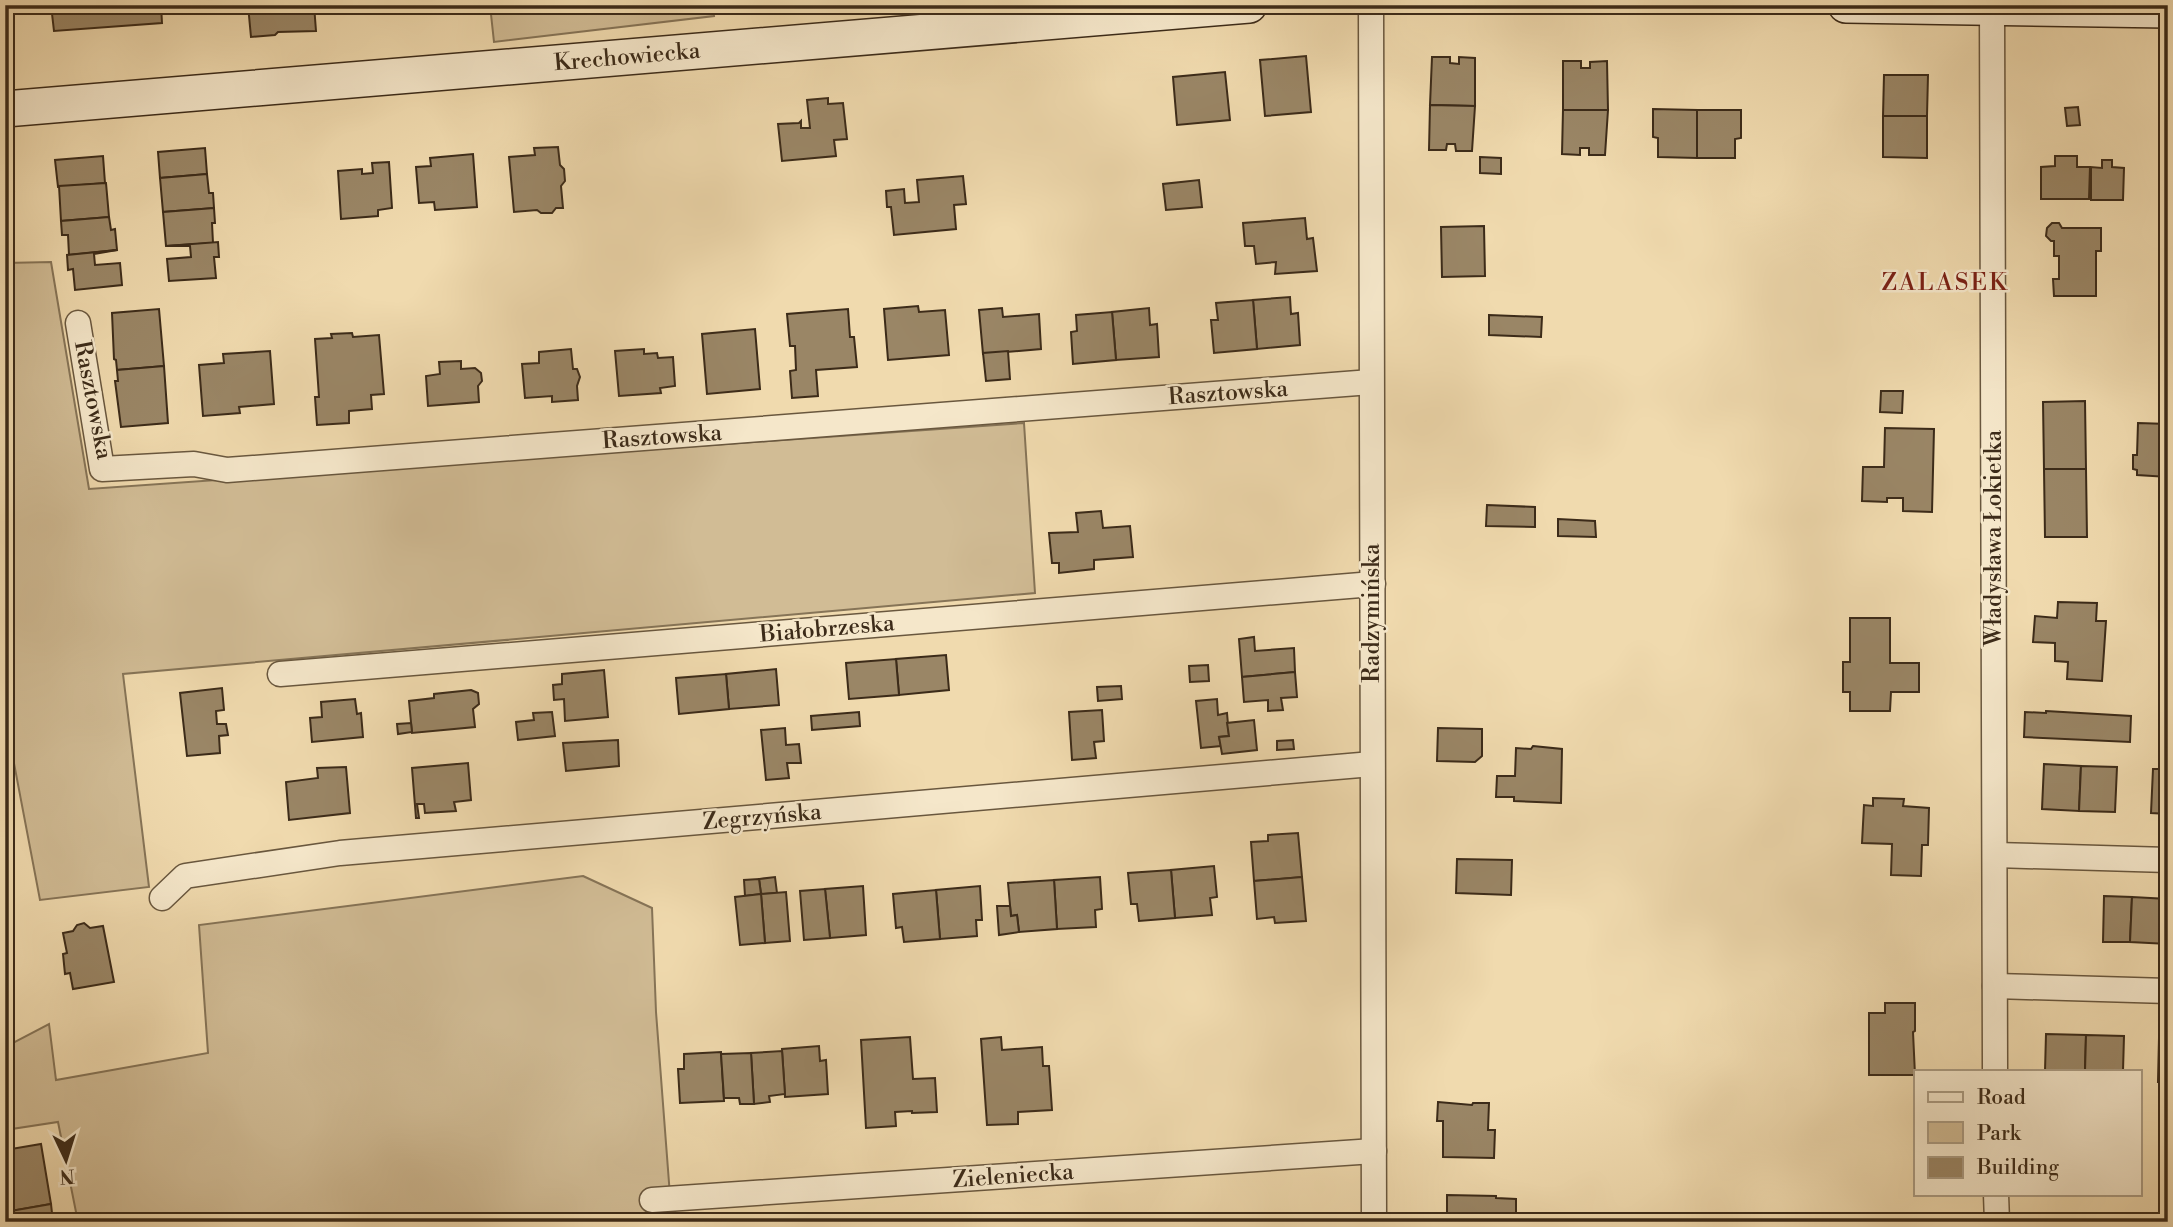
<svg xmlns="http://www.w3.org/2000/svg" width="2173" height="1227" font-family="'Libre Bodoni',serif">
	<rect width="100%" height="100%" fill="#f0daae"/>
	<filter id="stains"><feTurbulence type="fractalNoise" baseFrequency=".00286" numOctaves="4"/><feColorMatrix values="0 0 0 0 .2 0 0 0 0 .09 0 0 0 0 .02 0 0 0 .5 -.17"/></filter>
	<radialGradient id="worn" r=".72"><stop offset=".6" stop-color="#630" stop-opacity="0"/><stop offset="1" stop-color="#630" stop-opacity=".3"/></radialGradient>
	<g fill="#d1bc95" stroke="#867457" stroke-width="2">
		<polygon points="490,5 713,5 714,16 494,42"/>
		<polygon points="51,262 89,489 1024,423 1035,593 123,674 149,887 40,900 5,716 5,263"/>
		<polygon points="583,876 652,908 656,1012 672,1222 446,1222 445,1214 374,1222 78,1222 58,1122 5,1130 5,1047 49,1024 56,1080 208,1053 199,925"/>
	</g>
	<g fill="#9a8666" stroke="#3c2b19" stroke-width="2">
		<polygon points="51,5 161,5 162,23 54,31"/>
		<polygon points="248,5 314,5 316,31 278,32 275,35 251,37"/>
		<polygon points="1306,56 1311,112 1265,116 1260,60"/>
		<polygon points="1432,57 1450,57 1450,63 1459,64 1459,57 1475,58 1475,106 1430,105"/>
		<polygon points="1563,61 1581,61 1581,68 1590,68 1590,62 1607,61 1608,110 1563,110"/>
		<polygon points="1225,72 1230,120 1177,125 1173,77"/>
		<polygon points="1884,75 1928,75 1927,116 1883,116"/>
		<polygon points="828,98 828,104 843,103 847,139 834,140 836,156 782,161 778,124 799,123 801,121 801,128 810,128 807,100"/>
		<polygon points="1430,105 1475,106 1472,151 1456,151 1455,144 1447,144 1446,150 1429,150"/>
		<polygon points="2078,107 2080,125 2067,126 2065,108"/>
		<polygon points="1653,109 1697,110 1697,158 1658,157 1658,138 1653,137"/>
		<polygon points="1563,110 1608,110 1605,155 1589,155 1589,148 1580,148 1580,155 1562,154"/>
		<polygon points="1697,110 1741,110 1741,138 1735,139 1735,158 1697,158"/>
		<polygon points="1883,116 1927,116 1927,158 1883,157"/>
		<polygon points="558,147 560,165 564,169 565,181 561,186 563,208 556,208 552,213 541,213 537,210 514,212 509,157 535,155 534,148"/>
		<polygon points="205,148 207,174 160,178 158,152"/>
		<polygon points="10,151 14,191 5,192 5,152"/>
		<polygon points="473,154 477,207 435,210 434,202 419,203 416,167 431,166 430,158"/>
		<polygon points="103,156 105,183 58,187 55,160"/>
		<polygon points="2055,156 2077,156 2077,167 2090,167 2089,199 2041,199 2041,167 2055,166"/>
		<polygon points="1480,157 1501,158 1501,174 1480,173"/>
		<polygon points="2102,160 2112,160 2112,167 2124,168 2123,200 2091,200 2091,167 2102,168"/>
		<polygon points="389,162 392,208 378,210 378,216 341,219 338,171 362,169 362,174 373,173 372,163"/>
		<polygon points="207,174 209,193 213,193 214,208 163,212 160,178"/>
		<polygon points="963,176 966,204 954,205 956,229 894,235 891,207 887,207 886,191 904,189 905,203 919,202 917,180"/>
		<polygon points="1199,180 1202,207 1166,210 1163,184"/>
		<polygon points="106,183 109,217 61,221 59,186"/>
		<polygon points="214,208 215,223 212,223 213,243 166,246 163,212"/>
		<polygon points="109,217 111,230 115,229 117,250 69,255 68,235 62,235 61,221"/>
		<polygon points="1305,218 1307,239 1313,238 1317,271 1275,274 1276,262 1256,264 1254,246 1245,246 1243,223"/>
		<polygon points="2052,223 2059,223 2062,228 2101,228 2101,251 2096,251 2096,296 2054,296 2053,279 2059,279 2059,256 2054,256 2054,241 2051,241 2046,236 2047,228"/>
		<polygon points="1484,226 1485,276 1442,277 1441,227"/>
		<polygon points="218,242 219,257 214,257 216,278 169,281 167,259 191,257 190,246 166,246"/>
		<polygon points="117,250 94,254 95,265 120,263 122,285 75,290 73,269 68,270 67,255"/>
		<polygon points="1290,297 1291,314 1298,313 1300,345 1257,349 1253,300"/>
		<polygon points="1253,300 1257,349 1214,353 1211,320 1218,320 1216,303"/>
		<polygon points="918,306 919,312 945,310 949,355 888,360 884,309"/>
		<polygon points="1002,308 1003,317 1039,314 1041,349 983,354 979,310"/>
		<polygon points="1149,308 1150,325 1157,324 1159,357 1116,360 1112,312"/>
		<polygon points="159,309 164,366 117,370 116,360 114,359 112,313"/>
		<polygon points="848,309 850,337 854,337 857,367 816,370 818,396 792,398 790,371 796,370 795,346 790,346 787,314"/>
		<polygon points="1112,312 1116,360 1073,364 1071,332 1077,331 1076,315"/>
		<polygon points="1489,315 1542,317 1541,337 1489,335"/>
		<polygon points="755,329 760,389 707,394 702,334"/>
		<polygon points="352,333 353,337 379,335 384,394 371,395 372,409 349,411 349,423 317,425 315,397 319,397 315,339 332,338 331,334"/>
		<polygon points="571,349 573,369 577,369 580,377 577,386 578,400 552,402 552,396 525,398 522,364 539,363 539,352"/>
		<polygon points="644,349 644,354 657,353 658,358 673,357 675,386 660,388 661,393 619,396 615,351"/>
		<polygon points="270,351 274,404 239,407 240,413 203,416 199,365 224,363 223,354"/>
		<polygon points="1008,351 1010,379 986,381 983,353"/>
		<polygon points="461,361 461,369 475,368 481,373 482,381 478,386 479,402 428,406 426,376 440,374 439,362"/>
		<polygon points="164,366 168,423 121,427 115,381 118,381 117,370"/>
		<polygon points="1881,391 1903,391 1902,413 1880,412"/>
		<polygon points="2085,401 2086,469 2044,469 2043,402"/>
		<polygon points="2138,423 2168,424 2168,477 2137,475 2137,470 2133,469 2133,455 2137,455"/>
		<polygon points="1885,428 1934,429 1932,512 1903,511 1903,498 1887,498 1887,502 1862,501 1863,467 1884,467"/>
		<polygon points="2044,469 2086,469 2087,537 2045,537"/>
		<polygon points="1487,505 1535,507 1535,527 1486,526"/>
		<polygon points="1101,511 1103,528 1130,526 1133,557 1094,560 1094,569 1059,573 1059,563 1052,563 1049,533 1078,532 1076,513"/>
		<polygon points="1558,519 1595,521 1596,537 1558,536"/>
		<polygon points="2058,602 2097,603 2096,621 2106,621 2102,681 2067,679 2068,662 2055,661 2055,643 2033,642 2035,616 2057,618"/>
		<polygon points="1850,618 1890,618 1890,663 1919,663 1919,692 1891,692 1890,711 1850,711 1850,692 1843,692 1843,662 1850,662"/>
		<polygon points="1254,637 1255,651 1294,648 1295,672 1242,677 1239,639"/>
		<polygon points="946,655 949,690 899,695 896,659"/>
		<polygon points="896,659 899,695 849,699 846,663"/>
		<polygon points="1208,665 1209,681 1190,682 1189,666"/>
		<polygon points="776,669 779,705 729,709 726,674"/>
		<polygon points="604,670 608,717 565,721 564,699 554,700 553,685 562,684 562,674"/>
		<polygon points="1295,672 1297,697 1281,698 1283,710 1268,711 1268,700 1244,702 1242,677"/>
		<polygon points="726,674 729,709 679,714 676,678"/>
		<polygon points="1121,686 1122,699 1098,701 1097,687"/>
		<polygon points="222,688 224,710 216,711 217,724 226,724 228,735 219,736 220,753 187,756 180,693"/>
		<polygon points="471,690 478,693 479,704 473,709 475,727 412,733 409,701 434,698 434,694"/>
		<polygon points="355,699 357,714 361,713 363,737 312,742 310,718 322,717 321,702"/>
		<polygon points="1217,699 1218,715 1227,713 1229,736 1219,737 1221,746 1201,748 1196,701"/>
		<polygon points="1102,710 1104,741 1094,742 1096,758 1072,760 1069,712"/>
		<polygon points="2046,711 2131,716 2130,742 2024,737 2025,712 2046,713"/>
		<polygon points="552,712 555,736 518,740 516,722 534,720 533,713"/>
		<polygon points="859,712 860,726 812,730 811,716"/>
		<polygon points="1254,720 1257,750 1222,754 1219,737 1229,736 1227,723"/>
		<polygon points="411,723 412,732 398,734 397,724"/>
		<polygon points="785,728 786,745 799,744 801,763 787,763 789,778 766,780 761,730"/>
		<polygon points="1438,728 1482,729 1482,756 1475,762 1437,761"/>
		<polygon points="618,740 619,766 566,771 563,743"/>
		<polygon points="1293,740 1294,749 1277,750 1277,741"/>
		<polygon points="1533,746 1562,749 1561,803 1514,801 1514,797 1496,797 1497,776 1515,776 1516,748 1531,749"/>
		<polygon points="468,763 471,800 454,802 456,811 425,813 424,804 417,804 419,818 416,818 412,768"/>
		<polygon points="2044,764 2081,766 2079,811 2042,809"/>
		<polygon points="2081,766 2117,767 2115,812 2079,811"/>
		<polygon points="346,767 350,813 289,820 286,782 318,778 317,768"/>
		<polygon points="2153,769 2168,769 2168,814 2151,813"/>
		<polygon points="1873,798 1904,799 1903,806 1929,808 1928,845 1922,845 1921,876 1891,875 1892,844 1862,843 1864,805 1873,806"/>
		<polygon points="1298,833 1302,877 1254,881 1251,842 1268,841 1268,835"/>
		<polygon points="1457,859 1512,860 1511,895 1456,893"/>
		<polygon points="1214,866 1217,897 1210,898 1212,915 1175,918 1171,870"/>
		<polygon points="1171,870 1175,918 1139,921 1137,904 1131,904 1128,873"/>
		<polygon points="775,877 777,893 761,894 759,879"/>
		<polygon points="1100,877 1102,909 1095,910 1096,927 1057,929 1054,880"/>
		<polygon points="1302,877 1306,921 1275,923 1274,917 1257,919 1254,881"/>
		<polygon points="759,879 761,894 745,896 744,880"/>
		<polygon points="1054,880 1057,929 1019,932 1017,915 1011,916 1008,883"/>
		<polygon points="863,886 866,935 830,938 825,889"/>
		<polygon points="980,886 982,920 976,920 977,936 940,939 936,890"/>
		<polygon points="825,889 830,938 804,940 800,891"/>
		<polygon points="936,890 940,939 904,942 902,927 896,928 893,894"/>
		<polygon points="786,892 790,941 765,943 761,894"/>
		<polygon points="761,894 765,943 740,945 735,897"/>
		<polygon points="2104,896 2132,897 2130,942 2103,942"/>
		<polygon points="2132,897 2168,899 2168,944 2130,942"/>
		<polygon points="997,906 1010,906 1011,916 1017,915 1019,932 999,935"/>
		<polygon points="84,923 90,928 103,926 114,982 73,989 70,973 65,974 63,954 67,953 63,933 73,931 77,925"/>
		<polygon points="1885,1003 1915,1003 1915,1031 1913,1032 1915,1075 1869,1075 1869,1013 1885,1013"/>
		<polygon points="2046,1034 2086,1035 2085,1071 2045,1071"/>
		<polygon points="2086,1035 2124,1036 2123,1071 2085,1071"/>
		<polygon points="910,1037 913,1079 935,1078 937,1112 912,1113 912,1111 895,1112 896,1126 866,1128 861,1040"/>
		<polygon points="1001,1037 1002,1050 1042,1047 1043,1066 1049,1066 1052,1110 1018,1112 1018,1124 987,1125 981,1039"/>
		<polygon points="2159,1038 2168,1038 2168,1082 2158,1082"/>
		<polygon points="819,1046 820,1061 826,1060 828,1094 785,1097 782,1049"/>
		<polygon points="782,1051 785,1094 769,1096 770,1102 754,1104 751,1053"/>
		<polygon points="721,1052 724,1101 680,1103 678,1069 684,1069 684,1054"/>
		<polygon points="751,1053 754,1104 740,1104 739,1098 724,1098 721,1054"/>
		<polygon points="1438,1102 1472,1105 1473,1103 1489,1103 1488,1130 1495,1130 1494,1158 1443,1157 1443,1121 1437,1121"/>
		<polygon points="41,1144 51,1204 5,1212 5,1150"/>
		<polygon points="1447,1195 1496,1196 1496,1198 1516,1199 1516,1222 1447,1222"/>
		<polygon points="51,1204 53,1222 5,1222 5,1212"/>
		<polygon points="1090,1214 1091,1222 1042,1222 1041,1217 1068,1218 1067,1215"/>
	</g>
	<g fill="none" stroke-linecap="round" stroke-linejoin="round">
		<defs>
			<g id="street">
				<polyline points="1371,5 1374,1222"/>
				<polyline points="1992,5 1995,1071"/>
				<polyline points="78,323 102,469 194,464 227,470 1371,382"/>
				<polyline points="280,674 1373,584"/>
				<polyline points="1995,855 2168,860"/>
				<polyline points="162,898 185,876 340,853 1372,764"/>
				<polyline points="1995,986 2168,991"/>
				<polyline points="1996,1194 1997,1222"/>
				<polyline points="652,1200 1374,1151"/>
			</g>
			<g id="secondary">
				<polyline points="1846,5 2168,10"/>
				<polyline points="5,109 1249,5"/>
			</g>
		</defs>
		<use href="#street" stroke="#69573e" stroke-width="27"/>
		<use href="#secondary" stroke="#3c2b19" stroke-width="38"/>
		<use href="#street" stroke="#f5e7ca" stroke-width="24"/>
		<use href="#secondary" stroke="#f5e7ca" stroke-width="35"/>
	</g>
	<g text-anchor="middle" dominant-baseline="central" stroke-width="5" stroke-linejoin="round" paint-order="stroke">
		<g font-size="23" fill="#3c2b19" stroke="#f5e7ca">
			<text transform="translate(627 57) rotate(-5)">Krechowiecka</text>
			<text transform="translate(1228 393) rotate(-4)">Rasztowska</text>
			<text transform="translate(93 400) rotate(79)">Rasztowska</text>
			<text transform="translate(662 437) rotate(-4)">Rasztowska</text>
			<text transform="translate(1994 538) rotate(-90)">Władysława Łokietka</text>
			<text transform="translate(1372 613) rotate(-90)">Radzymińska</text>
			<text transform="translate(827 629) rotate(-5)">Białobrzeska</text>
			<text transform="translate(762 817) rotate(-5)">Zegrzyńska</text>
			<text transform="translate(1013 1176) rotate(-4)">Zieleniecka</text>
		</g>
		<g font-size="24" letter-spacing="2" fill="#7a1f14" stroke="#f5e7ca">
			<text x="1945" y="283">ZALASEK</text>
		</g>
	</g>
	<rect width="2173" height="1227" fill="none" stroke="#f0daae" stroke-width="28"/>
	<rect x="7" y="7" width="2159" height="1213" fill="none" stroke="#3c2b19" stroke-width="3.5"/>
	<rect x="14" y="14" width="2145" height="1199" fill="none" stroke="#3c2b19" stroke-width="2"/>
	<rect x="1914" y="1070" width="228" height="126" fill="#f5e7ca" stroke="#ab9c83" stroke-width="2"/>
	<rect x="1928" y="1092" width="35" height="10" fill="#f5e7ca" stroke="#ab9c83" stroke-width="2"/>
	<text x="1977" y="1104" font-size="21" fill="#3c2b19">Road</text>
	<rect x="1928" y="1122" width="35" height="21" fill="#d1bc95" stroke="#ab9c83" stroke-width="2"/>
	<text x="1977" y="1140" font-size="21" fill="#3c2b19">Park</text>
	<rect x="1928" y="1157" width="35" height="21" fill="#9a8666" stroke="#ab9c83" stroke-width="2"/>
	<text x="1977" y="1174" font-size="21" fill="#3c2b19">Building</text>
	<g transform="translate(66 1160) rotate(176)" stroke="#f5e7ca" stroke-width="5" paint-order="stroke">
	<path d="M0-5L12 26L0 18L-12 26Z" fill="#3c2b19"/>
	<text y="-10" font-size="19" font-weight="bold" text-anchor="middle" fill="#3c2b19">N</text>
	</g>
	<rect width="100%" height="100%" filter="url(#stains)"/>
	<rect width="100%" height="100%" fill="url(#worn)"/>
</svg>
